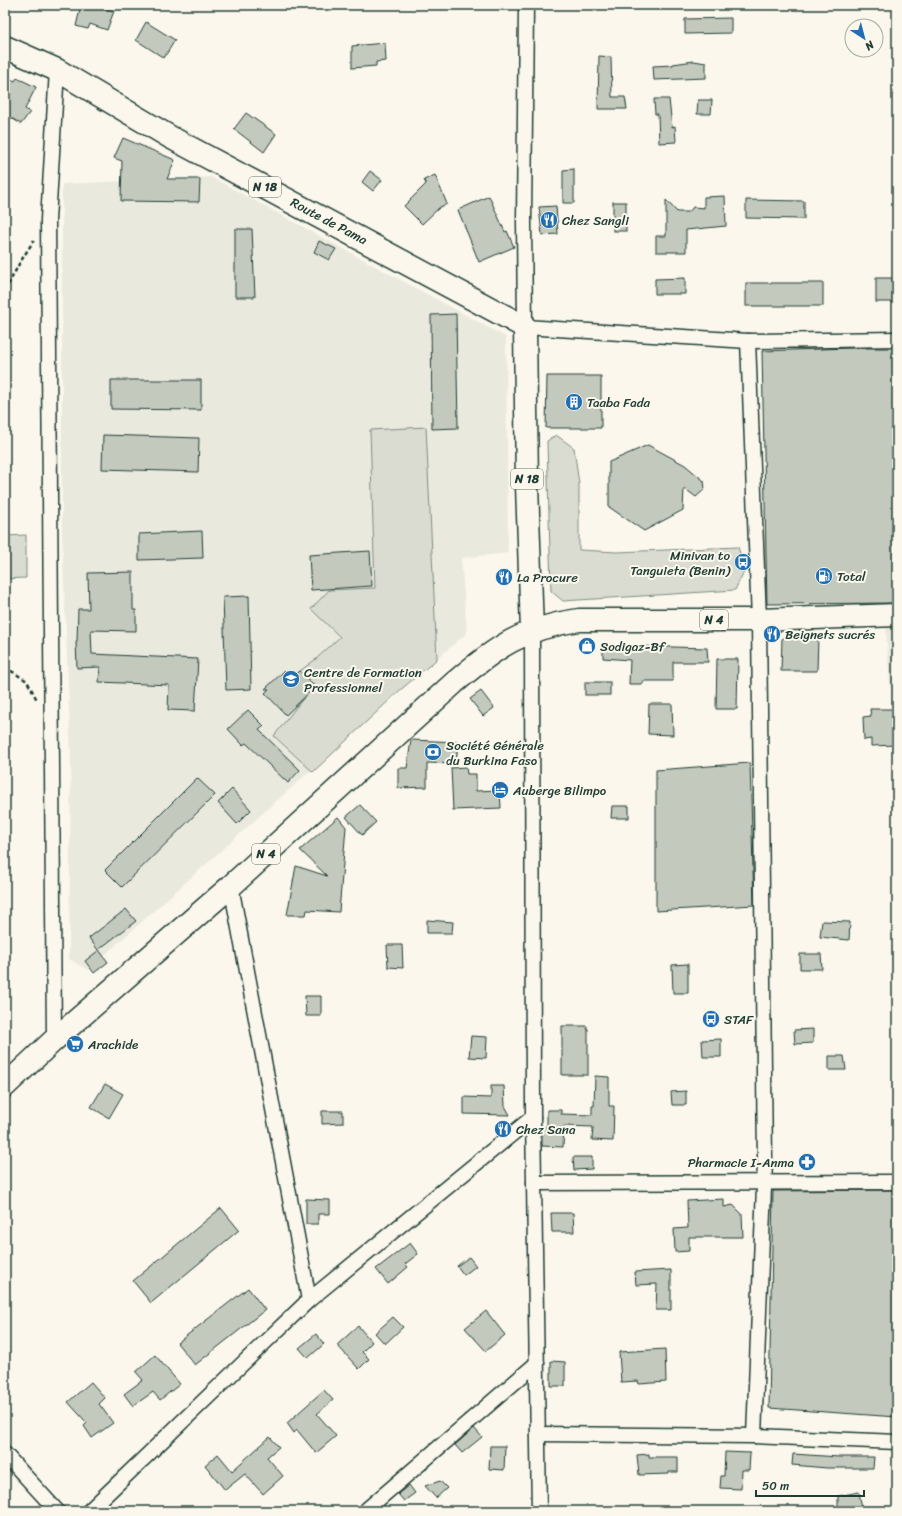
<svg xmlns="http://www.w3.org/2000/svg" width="902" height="1516" font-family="Sriracha,sans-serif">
	<rect width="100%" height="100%" fill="#fbf7ec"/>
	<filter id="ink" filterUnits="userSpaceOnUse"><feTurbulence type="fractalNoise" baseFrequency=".025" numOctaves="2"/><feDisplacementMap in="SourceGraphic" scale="8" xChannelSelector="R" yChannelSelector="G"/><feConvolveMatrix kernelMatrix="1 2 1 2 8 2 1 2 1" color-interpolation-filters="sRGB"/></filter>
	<g filter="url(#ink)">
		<g fill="#eae9de">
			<polygon points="211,177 506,337 508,553 461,558 467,633 398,692 88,970 69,959 71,759 62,532 62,184"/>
			<polygon points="885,615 897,615 897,688 890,688"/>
		</g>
		<g fill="#dbdcd1" stroke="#7d8c82">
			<polygon points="426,427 437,659 398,692 313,772 274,736 301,701 315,687 300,671 316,659 340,637 311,609 329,590 375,588 370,430"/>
			<polygon points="556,435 574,448 579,484 579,550 617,552 738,547 745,569 735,590 563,601 551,591 547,441"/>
			<polygon points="26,535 26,578 5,579 5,536"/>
		</g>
		<g fill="#c4c9be" stroke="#1f3d34">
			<polygon points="81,5 91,5 114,11 107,30 90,24 88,29 76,26"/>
			<polygon points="731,18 731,33 685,34 685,19"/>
			<polygon points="146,22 175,40 164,58 136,40"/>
			<polygon points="385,43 386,61 376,62 376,66 352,68 352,46"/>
			<polygon points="599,56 611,57 612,97 625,97 627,109 598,109"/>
			<polygon points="694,61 706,63 706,78 654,80 653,66 673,65 673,64"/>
			<polygon points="5,76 15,81 17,78 36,87 25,109 30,112 21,124 5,114"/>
			<polygon points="654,99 669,99 672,127 675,126 676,142 659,143 658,114 655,114"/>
			<polygon points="698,100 712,100 711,114 697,114"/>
			<polygon points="246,113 276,134 264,152 234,129"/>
			<polygon points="123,138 175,160 167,179 200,179 199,202 121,201 122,161 114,158"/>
			<polygon points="574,169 574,203 563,203 563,170"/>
			<polygon points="370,171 382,180 373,191 362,182"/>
			<polygon points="435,175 447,204 440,207 422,224 404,206 426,184 424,180"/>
			<polygon points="489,196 505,232 507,231 514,247 479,262 458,210"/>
			<polygon points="725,196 726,226 686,230 686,252 656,252 656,236 666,236 666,200 677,212 689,212 693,207 704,208 704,197"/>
			<polygon points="746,200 804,201 804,219 746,218"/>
			<rect x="613" y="202" width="13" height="29"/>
			<polygon points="556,206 558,234 542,235 539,207"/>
			<polygon points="235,229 252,229 255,297 235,297"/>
			<polygon points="319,241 336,249 329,260 314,252"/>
			<polygon points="685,278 685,294 655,294 655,279"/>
			<rect x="876" y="278" width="21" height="24"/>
			<rect x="746" y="283" width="77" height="23"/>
			<polygon points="456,314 458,428 432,429 431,315"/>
			<polygon points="850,348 897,348 897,603 767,604 762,351"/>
			<polygon points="547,376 601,376 601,428 546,428"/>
			<polygon points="111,380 201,380 201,410 111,409"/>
			<polygon points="103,435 199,438 198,472 102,469"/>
			<polygon points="648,445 685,465 704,481 705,489 696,497 684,488 683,510 644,531 609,507 609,462"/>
			<polygon points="202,531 203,558 139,560 139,534"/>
			<polygon points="370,551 372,586 311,590 309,555"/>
			<polygon points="133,572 133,610 136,610 136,631 91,630 92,654 198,659 195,711 168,710 169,685 99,682 100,667 77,668 76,641 77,641 78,609 89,609 88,573"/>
			<polygon points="249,596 251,689 226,690 223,597"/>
			<polygon points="782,638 818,638 817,671 781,671"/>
			<polygon points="603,645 707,648 708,662 673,662 673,681 643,681 643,684 629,684 630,660 603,658"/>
			<polygon points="717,659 738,659 737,709 716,709"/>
			<polygon points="284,671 291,679 300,671 315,687 286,715 265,693 269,689 265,689"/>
			<rect x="585" y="682" width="25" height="13"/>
			<polygon points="481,691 494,708 483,716 470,699"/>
			<polygon points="649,704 672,704 673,735 648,734"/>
			<polygon points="870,709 897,709 897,745 871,746 871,739 864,740 863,717 871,716"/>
			<polygon points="248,710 264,726 259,730 300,770 288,783 246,743 243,745 228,729"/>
			<polygon points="411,740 458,742 456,764 427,763 427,787 398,788 398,768 407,768"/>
			<polygon points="750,763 754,905 656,911 656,770"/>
			<polygon points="466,767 467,774 476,774 476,791 500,790 501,808 453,810 451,768"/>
			<polygon points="197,778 215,795 122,887 105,870"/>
			<polygon points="232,789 251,810 237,824 218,803"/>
			<polygon points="360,805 376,822 362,835 346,817"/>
			<polygon points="612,806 629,806 629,818 611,818"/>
			<polygon points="338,817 346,827 339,912 307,910 306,915 287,915 296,866 327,876 300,850"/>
			<polygon points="126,909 136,921 98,950 89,938"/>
			<polygon points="427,920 453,922 452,933 427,933"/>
			<polygon points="822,921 850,922 849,940 820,937"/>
			<polygon points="387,945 402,945 403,968 388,967"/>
			<polygon points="99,950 108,962 94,973 85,961"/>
			<polygon points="800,954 821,954 822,969 800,969"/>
			<polygon points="688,964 688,993 673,993 672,965"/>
			<polygon points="305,996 321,996 321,1016 306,1016"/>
			<polygon points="562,1026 587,1026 587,1029 588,1029 588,1075 562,1075"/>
			<polygon points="813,1029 813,1043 795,1044 794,1030"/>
			<polygon points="471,1036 487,1037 486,1058 469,1057"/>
			<polygon points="721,1039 721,1057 703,1057 702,1040"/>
			<polygon points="829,1056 844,1056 846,1070 829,1070"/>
			<polygon points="595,1076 609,1077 609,1106 614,1106 613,1141 592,1140 593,1127 564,1126 563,1147 542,1146 542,1127 547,1127 547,1110 561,1110 561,1114 592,1115 592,1106 594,1106"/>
			<polygon points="105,1084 123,1094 109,1118 91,1107"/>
			<polygon points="491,1086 504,1086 505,1106 510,1115 464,1114 464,1097 491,1098"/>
			<polygon points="686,1091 686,1105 672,1105 671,1092"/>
			<polygon points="322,1111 343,1111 343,1123 322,1124"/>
			<polygon points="573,1157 592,1157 592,1169 574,1170"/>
			<polygon points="897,1190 897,1417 769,1408 773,1191"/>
			<polygon points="306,1199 330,1200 330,1214 318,1214 318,1224 306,1224"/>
			<polygon points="724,1199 724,1207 733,1205 742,1214 743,1237 689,1237 689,1251 675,1252 674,1229 688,1228 687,1201"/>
			<polygon points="221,1208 239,1230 151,1303 133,1281"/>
			<polygon points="551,1213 573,1213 574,1232 552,1232"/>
			<polygon points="410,1243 418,1254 405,1264 408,1267 388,1284 376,1269"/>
			<polygon points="469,1257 476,1266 464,1275 457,1266"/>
			<polygon points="671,1270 671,1310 656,1310 657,1284 636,1285 635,1272"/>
			<polygon points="248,1288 265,1310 195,1365 177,1343"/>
			<polygon points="486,1311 505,1335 486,1351 465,1328"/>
			<polygon points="393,1317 403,1327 385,1344 375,1333"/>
			<polygon points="358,1326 372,1342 362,1352 369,1359 359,1369 337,1345"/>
			<polygon points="316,1334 324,1344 308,1358 299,1348"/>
			<polygon points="665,1349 666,1382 639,1384 638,1381 621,1382 619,1352"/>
			<polygon points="155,1355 180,1384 160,1400 153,1392 133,1406 124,1394 143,1380 136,1372"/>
			<polygon points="551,1361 565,1362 565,1386 551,1386"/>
			<polygon points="91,1382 105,1398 99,1404 113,1423 92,1438 84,1426 87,1423 68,1402"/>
			<polygon points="324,1390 333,1400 317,1414 336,1436 316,1453 297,1430 294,1433 287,1423"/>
			<polygon points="474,1428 482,1437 462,1453 455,1445"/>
			<polygon points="270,1437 279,1447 267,1457 283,1476 263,1494 245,1474 225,1490 205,1465 218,1454 232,1471"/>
			<polygon points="490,1446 505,1446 504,1470 489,1469"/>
			<polygon points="725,1452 750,1453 749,1470 742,1470 741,1489 720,1488 721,1476 724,1476"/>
			<polygon points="649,1454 649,1457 678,1457 678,1472 669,1472 669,1474 639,1475 637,1455"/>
			<polygon points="793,1454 839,1457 874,1457 873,1468 827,1468 792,1465"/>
			<polygon points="440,1481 447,1488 436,1498 425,1486"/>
			<polygon points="409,1485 415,1493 404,1501 398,1494"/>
			<polygon points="859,1492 862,1508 847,1511 838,1511 838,1496"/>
		</g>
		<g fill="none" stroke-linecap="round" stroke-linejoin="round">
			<defs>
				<g id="minor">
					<polyline points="526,5 524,221 525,327 748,341 897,339"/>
					<polyline points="748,341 759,620 765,1162 754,1436"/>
					<polyline points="532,631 533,1117 539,1511"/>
					<polyline points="231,886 309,1300"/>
					<polyline points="54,1040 48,220 57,70"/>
					<polyline points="534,1183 897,1182"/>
					<polyline points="538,1434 754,1436 897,1442"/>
					<polyline points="5,1454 57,1511"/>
					<polyline points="89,1511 309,1300 533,1117"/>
					<polyline points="365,1511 537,1363"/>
				</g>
				<g id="trunk">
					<polyline points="5,47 57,70 170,137 525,327 527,485 532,631"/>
					<path d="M5 1086 54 1040 231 886 454 683C496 647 523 628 579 620H759L897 615"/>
				</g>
			</defs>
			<use href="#minor" stroke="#1f3d34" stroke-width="17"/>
			<use href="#trunk" stroke="#1f3d34" stroke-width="25"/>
			<g stroke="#1f3d34" stroke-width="2.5" stroke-dasharray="4 3" stroke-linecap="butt">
				<polyline points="5,291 19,264 34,240"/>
				<polyline points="5,667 27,681 37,700"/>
			</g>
			<use href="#minor" stroke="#fbf7ec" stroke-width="14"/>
			<use href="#trunk" stroke="#fbf7ec" stroke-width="22"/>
		</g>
	</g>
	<defs>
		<symbol id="restaurant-disc" viewBox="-11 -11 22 22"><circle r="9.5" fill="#1f6fb2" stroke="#fbf7ec"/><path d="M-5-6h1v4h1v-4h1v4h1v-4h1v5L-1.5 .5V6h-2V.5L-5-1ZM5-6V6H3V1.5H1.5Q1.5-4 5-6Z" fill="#fff"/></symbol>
		<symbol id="building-disc" viewBox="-11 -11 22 22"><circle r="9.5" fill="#1f6fb2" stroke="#fbf7ec"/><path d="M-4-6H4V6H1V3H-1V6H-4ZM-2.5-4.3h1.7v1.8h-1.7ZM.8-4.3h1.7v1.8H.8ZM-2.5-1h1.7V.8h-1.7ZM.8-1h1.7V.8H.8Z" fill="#fff"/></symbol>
		<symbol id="bus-disc" viewBox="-11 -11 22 22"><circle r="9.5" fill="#1f6fb2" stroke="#fbf7ec"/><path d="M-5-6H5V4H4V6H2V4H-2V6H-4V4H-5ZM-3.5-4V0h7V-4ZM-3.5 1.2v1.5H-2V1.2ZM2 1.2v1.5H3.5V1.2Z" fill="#fff"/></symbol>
		<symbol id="fuel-disc" viewBox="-11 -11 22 22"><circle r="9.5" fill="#1f6fb2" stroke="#fbf7ec"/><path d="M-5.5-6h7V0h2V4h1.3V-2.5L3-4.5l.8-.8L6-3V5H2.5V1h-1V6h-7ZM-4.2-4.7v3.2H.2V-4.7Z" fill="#fff"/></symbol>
		<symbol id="shop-disc" viewBox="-11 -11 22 22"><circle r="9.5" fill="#1f6fb2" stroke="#fbf7ec"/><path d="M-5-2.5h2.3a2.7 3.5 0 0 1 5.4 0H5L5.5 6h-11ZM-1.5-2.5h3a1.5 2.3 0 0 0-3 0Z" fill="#fff"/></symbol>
		<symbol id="school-disc" viewBox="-11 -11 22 22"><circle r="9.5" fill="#1f6fb2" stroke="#fbf7ec"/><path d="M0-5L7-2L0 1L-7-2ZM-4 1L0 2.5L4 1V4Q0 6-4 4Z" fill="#fff"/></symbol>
		<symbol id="bank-disc" viewBox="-11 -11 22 22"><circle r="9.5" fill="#1f6fb2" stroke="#fbf7ec"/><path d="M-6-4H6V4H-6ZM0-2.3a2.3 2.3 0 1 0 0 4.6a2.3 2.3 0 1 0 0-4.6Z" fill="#fff"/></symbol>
		<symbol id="hotel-disc" viewBox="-11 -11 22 22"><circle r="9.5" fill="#1f6fb2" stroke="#fbf7ec"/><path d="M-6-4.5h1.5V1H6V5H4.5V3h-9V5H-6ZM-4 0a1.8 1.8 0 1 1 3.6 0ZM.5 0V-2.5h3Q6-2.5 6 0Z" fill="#fff"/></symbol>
		<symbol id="supermarket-disc" viewBox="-11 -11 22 22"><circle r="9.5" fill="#1f6fb2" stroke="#fbf7ec"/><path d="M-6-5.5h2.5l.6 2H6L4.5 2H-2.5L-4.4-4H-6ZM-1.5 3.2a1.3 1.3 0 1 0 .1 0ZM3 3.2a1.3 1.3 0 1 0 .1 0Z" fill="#fff"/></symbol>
		<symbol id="pharmacy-disc" viewBox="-11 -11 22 22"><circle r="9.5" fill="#1f6fb2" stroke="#fbf7ec"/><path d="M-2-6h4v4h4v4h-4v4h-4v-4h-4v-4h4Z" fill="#fff"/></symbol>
	</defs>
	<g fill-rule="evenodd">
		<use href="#restaurant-disc" x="539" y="210" width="20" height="20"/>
		<use href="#building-disc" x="564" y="392" width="20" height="20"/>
		<use href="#bus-disc" x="733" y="552" width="20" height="20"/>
		<use href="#fuel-disc" x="814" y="566" width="20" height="20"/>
		<use href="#restaurant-disc" x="494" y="567" width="20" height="20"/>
		<use href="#restaurant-disc" x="762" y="624" width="20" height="20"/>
		<use href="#shop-disc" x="577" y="636" width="20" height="20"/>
		<use href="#school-disc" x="281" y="669" width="20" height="20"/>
		<use href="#bank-disc" x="423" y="742" width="20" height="20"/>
		<use href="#hotel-disc" x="490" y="780" width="20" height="20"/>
		<use href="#bus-disc" x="701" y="1009" width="20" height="20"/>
		<use href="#supermarket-disc" x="65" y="1034" width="20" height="20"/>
		<use href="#restaurant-disc" x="493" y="1119" width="20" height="20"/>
		<use href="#pharmacy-disc" x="797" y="1152" width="20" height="20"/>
	</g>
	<g text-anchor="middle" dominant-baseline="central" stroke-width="4" stroke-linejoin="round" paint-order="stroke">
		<g fill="#fbf7ec" stroke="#61756b" stroke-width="1">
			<rect x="249" y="177" width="32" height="20" rx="3"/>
			<rect x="511" y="469" width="32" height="20" rx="3"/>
			<rect x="700" y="610" width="28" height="20" rx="3"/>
			<rect x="252" y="844" width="28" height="20" rx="3"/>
		</g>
		<g font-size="12" font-weight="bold" fill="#1f3d34">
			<text x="265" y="187">N 18</text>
			<text x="527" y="479">N 18</text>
			<text x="714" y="620">N 4</text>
			<text x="266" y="854">N 4</text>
		</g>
		<g font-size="13" fill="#1f3d34" stroke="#fbf7ec" text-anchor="start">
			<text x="562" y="220">Chez Sangli</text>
			<text x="587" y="402">Taaba Fada</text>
			<text x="730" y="555" text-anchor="end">Minivan to<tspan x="730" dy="15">Tanguieta (Benin)</tspan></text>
			<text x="837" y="576">Total</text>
			<text x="517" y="577">La Procure</text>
			<text x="785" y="634">Beignets sucrés</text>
			<text x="600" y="646">Sodigaz-Bf</text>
			<text x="304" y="672">Centre de Formation<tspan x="304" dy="15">Professionnel</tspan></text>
			<text x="446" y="745">Société Générale<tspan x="446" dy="15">du Burkina Faso</tspan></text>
			<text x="513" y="790">Auberge Bilimpo</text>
			<text x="724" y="1019">STAF</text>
			<text x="88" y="1044">Arachide</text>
			<text x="516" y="1129">Chez Sana</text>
			<text x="794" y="1162" text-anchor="end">Pharmacie I-Anma</text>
		</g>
		<g font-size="13" fill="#1f3d34" stroke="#fbf7ec">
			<text transform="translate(329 221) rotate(28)">Route de Pama</text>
		</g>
	</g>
	<rect width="902" height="1516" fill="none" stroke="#fbf7ec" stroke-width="20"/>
	<rect x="10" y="10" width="882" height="1496" fill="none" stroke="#1f3d34" stroke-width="1.5" filter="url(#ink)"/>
	<g transform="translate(864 38) rotate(144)"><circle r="19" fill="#fbf7ec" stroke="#a3ada2"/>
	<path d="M0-3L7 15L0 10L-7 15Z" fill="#1f6fb2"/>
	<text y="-6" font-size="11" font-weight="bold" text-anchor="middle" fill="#1f3d34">N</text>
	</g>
	<path d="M756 1490v6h108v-6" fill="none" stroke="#1f3d34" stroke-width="2"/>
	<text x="762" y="1490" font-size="12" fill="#1f3d34" stroke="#fbf7ec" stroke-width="3" paint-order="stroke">50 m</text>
</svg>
